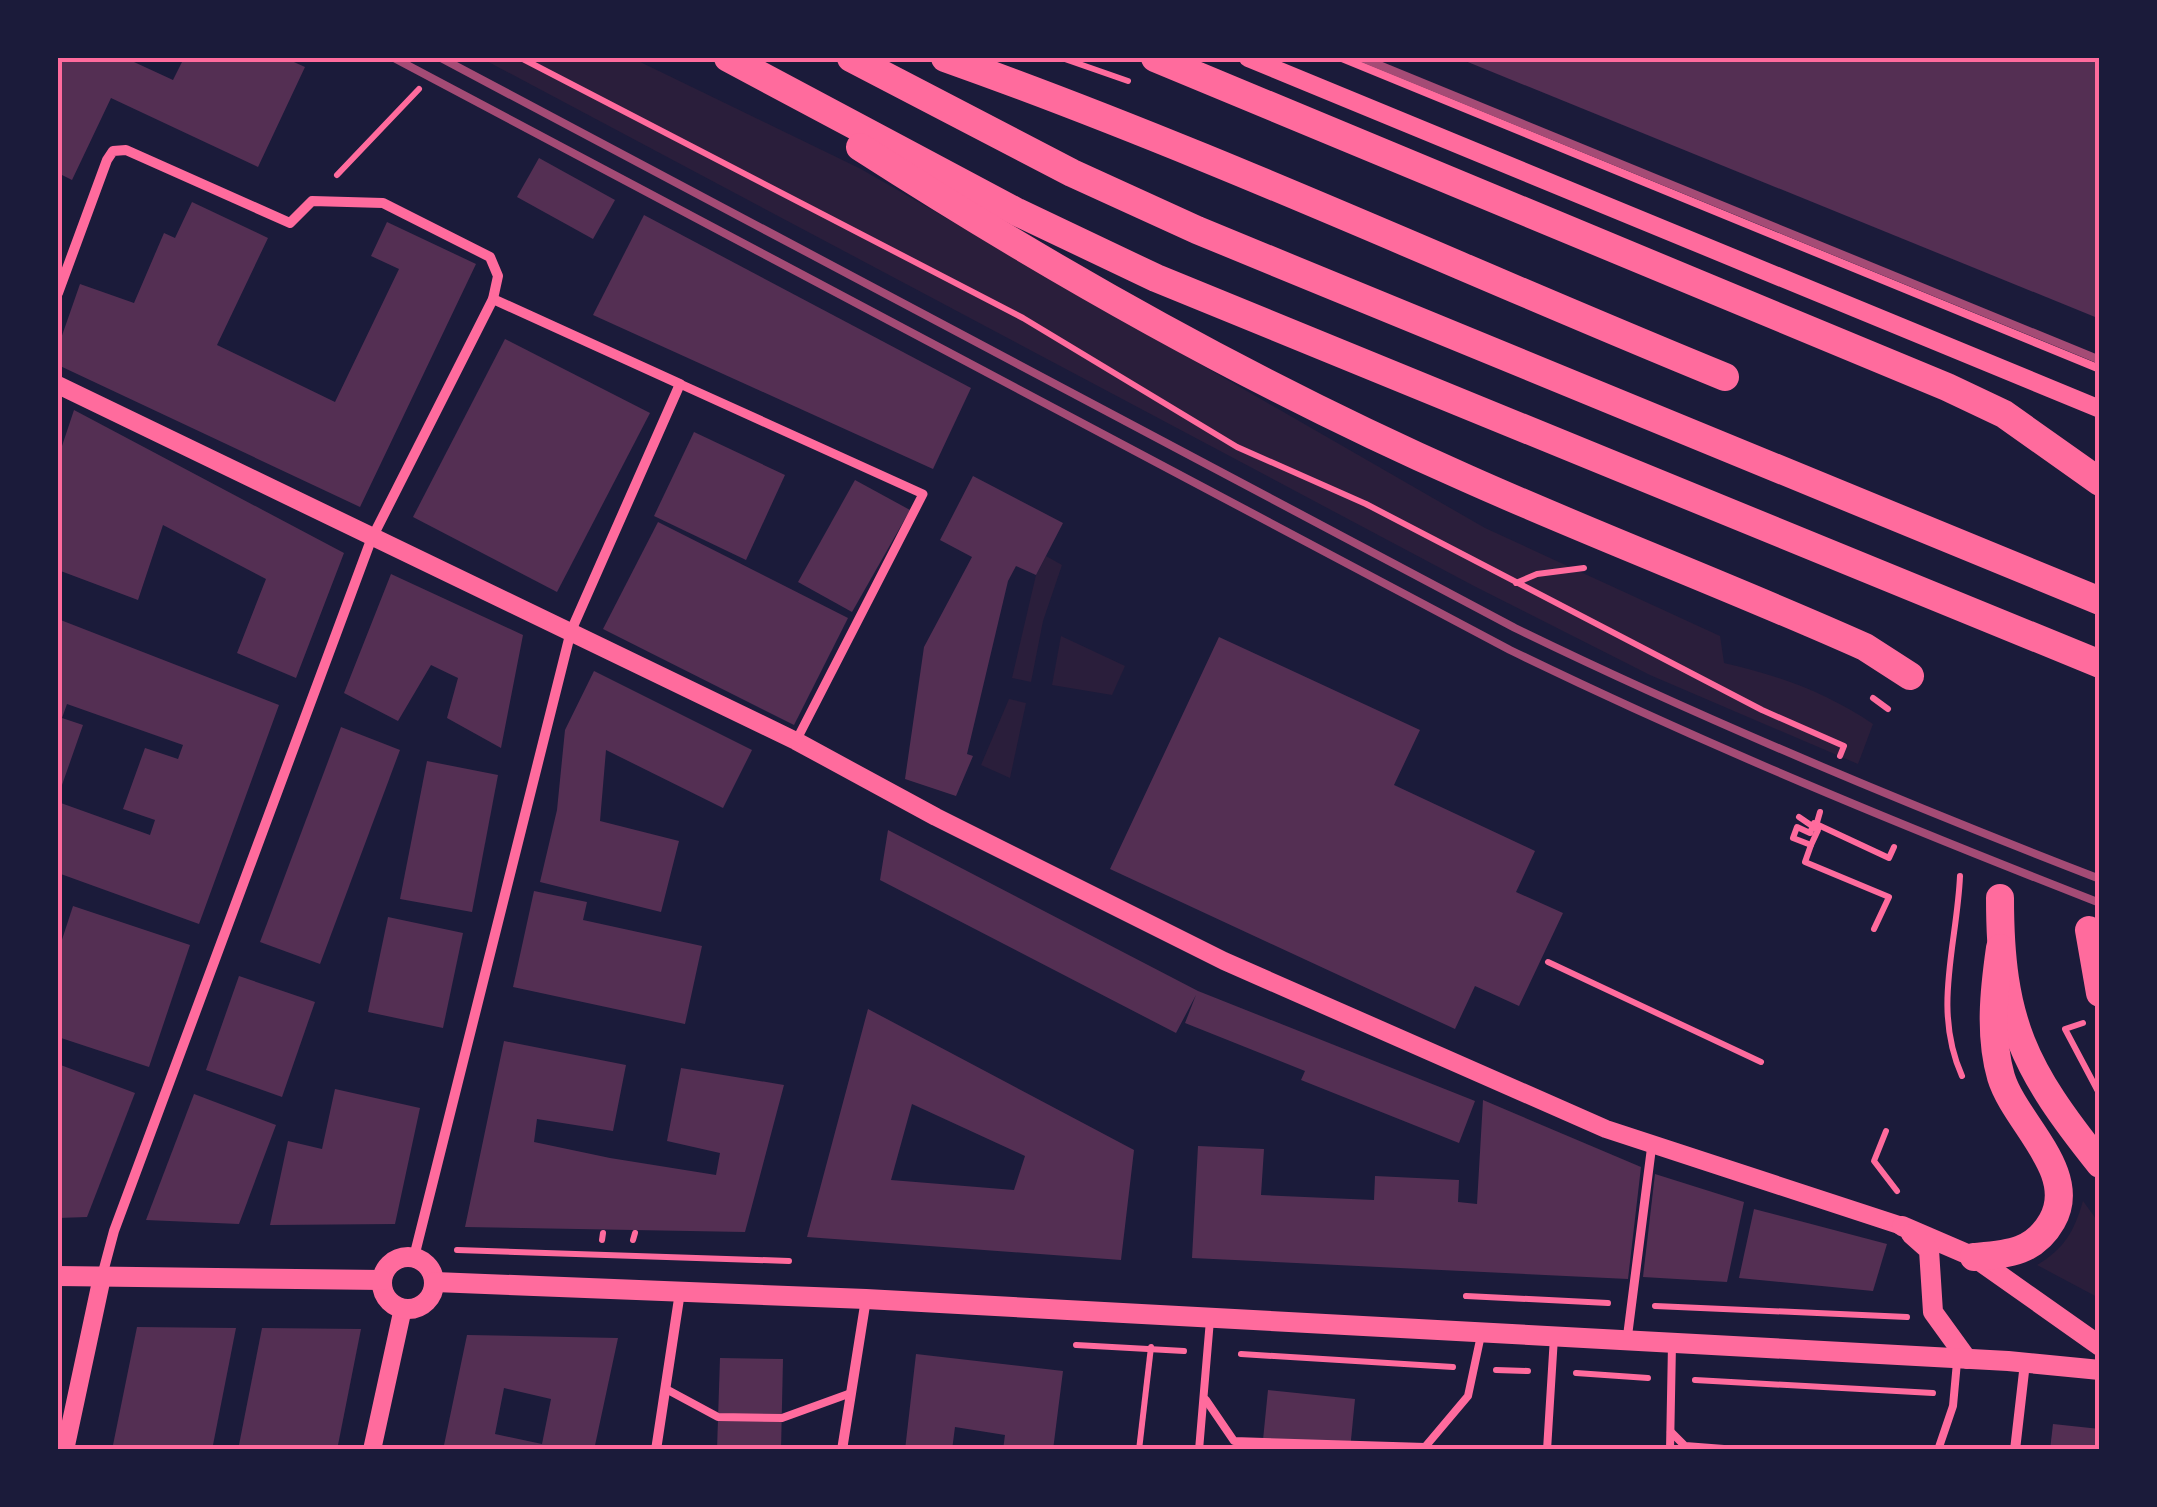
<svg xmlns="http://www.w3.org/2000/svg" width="2157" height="1507" font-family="Helvetica,sans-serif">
	<rect width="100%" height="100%" fill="#1b1b3a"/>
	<g fill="#2a1e3b">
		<path d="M481 58H632L861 169 1485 528 1720 636 1724 663C1780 676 1825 692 1873 724L1858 764 1650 675 1474 586Z"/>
		<polygon points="1046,556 1062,565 1043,621 1031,682 1012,678 1036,575"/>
		<polygon points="1061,636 1125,666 1112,695 1052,685"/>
		<polygon points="1009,699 1026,703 1010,778 981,765"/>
		<path d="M2083 1201 2099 1223V1298L2037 1265C2064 1249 2074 1232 2083 1201Z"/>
	</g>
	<g fill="#542f53" fill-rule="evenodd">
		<polygon points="58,58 136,58 134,62 173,80 184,58 285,58 305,67 258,167 111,98 72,180 58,173"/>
		<polygon points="1458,58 2100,58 2100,319"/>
		<polygon points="539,158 615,200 593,239 517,197"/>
		<polygon points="192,202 268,238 217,345 335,402 399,269 371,256 387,222 476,264 360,507 58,365 58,347 80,284 134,303 164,233 175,238"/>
		<polygon points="644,215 971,388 933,469 593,315"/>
		<polygon points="505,339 650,413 557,592 413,517"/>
		<polygon points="74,410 344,553 296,678 237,653 266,579 163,525 138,600 58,570 58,458"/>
		<polygon points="694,432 785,475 746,560 654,516"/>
		<polygon points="973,476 1063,523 1036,575 1016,566 1008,581 967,754 973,756 956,796 905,779 924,647 972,557 940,540"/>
		<polygon points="855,480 910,510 852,612 798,582"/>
		<polygon points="658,522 848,618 794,725 603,629"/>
		<polygon points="391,574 523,635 501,748 447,718 458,678 431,665 398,721 344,693"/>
		<polygon points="58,619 279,705 199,924 58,873 58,802 150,835 155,820 123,809 145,748 178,759 183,745 67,704 62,718 83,725 62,785 58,783"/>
		<polygon points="1219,637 1420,730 1394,785 1535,851 1516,892 1563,913 1519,1006 1475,986 1455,1029 1110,869"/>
		<polygon points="594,671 752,750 723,808 606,750 600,821 679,841 661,912 540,882 557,810 565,730"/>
		<polygon points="341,727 400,750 320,964 260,942"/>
		<polygon points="427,761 498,775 472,912 400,899"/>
		<polygon points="888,830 1198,991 1475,1101 1459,1143 1301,1080 1305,1071 1185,1023 1196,995 1176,1033 880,880"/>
		<polygon points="534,891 587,902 583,920 702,946 685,1024 513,987"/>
		<polygon points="73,906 190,945 149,1067 58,1037 58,952"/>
		<polygon points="388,917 463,933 443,1028 368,1012"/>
		<polygon points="239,976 315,1002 282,1097 206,1070"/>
		<path d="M868 1009 1134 1150 1121 1260 807 1237ZM912 1104 1025 1156 1014 1190 891 1180Z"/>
		<polygon points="504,1041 626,1065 613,1131 537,1119 534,1142 610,1158 716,1175 720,1153 667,1141 681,1068 784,1085 745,1232 465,1227"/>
		<polygon points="58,1064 135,1093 87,1217 58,1218"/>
		<polygon points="335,1089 420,1108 395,1224 270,1225 288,1141 322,1149"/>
		<polygon points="194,1094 276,1125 239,1224 146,1220"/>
		<polygon points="1483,1100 1641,1167 1628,1279 1192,1258 1198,1146 1264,1149 1261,1195 1374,1200 1375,1176 1459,1180 1458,1202 1477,1204"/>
		<polygon points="1655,1174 1744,1202 1727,1282 1643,1277"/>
		<polygon points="1754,1209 1887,1244 1873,1291 1739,1278"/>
		<polygon points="137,1327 236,1328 212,1450 112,1450"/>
		<polygon points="262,1328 361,1329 337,1450 238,1450"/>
		<path d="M467 1335 618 1338 594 1450H443ZM504 1388 551 1399 542 1444 495 1434Z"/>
		<polygon points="916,1354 1063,1371 1053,1450 1003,1450 1005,1435 955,1427 952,1450 905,1450"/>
		<polygon points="720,1358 783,1359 781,1450 717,1450"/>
		<polygon points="1268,1390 1355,1399 1350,1450 1262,1450"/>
		<polygon points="2053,1424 2100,1429 2100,1450 2050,1450"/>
	</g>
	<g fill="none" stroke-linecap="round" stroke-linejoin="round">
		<g stroke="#ff6b9d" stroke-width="6">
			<polyline points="521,58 1023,318 1237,447 1366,504 1762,710 1844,746 1840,756"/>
			<polyline points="1062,58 1128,81"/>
			<polyline points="337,175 419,89"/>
			<polyline points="1516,583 1537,574 1584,568"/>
			<polyline points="1873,698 1888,709"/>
			<polyline points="1799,817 1818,830 1811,845 1793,838 1797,827 1810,833 1814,823 1889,858 1894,847"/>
			<polyline points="1816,826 1820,812"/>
			<polyline points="1811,845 1805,862 1889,897 1874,929"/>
			<path d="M1960 876C1957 945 1932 1009 1962 1076"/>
			<polyline points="1548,962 1761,1062"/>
			<polyline points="2083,1023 2065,1029 2100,1095"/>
			<polyline points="1886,1131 1874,1161 1897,1191"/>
			<polyline points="602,1240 603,1233"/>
			<polyline points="633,1240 635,1233"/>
			<polyline points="457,1250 789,1261"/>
			<polyline points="1466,1296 1608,1303"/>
			<polyline points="1655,1306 1907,1317"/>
			<polyline points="1076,1345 1184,1351"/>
			<polyline points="1241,1354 1453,1367"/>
			<polyline points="1496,1370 1528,1371"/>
			<polyline points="1576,1373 1648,1378"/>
			<polyline points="1695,1380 1933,1393"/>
			<polyline points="1139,1450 1151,1347"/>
		</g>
		<g stroke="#ff6b9d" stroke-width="8">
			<polyline points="1342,58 2100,369"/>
			<polyline points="666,1389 718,1417 782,1418 851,1393"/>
			<polyline points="1206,1400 1234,1441 1425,1447 1468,1396 1481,1335"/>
			<polyline points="1671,1432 1685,1446 1737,1450"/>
			<polyline points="1199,1450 1210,1320"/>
			<polyline points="1547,1450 1554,1337"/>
			<polyline points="1670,1450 1672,1344"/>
			<polyline points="1938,1450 1953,1406 1957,1362"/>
		</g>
		<g stroke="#ff6b9d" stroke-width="9">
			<polyline points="680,384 923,494 796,741"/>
			<polyline points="1627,1340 1652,1144"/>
		</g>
		<g stroke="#ff6b9d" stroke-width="10">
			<polyline points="58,293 107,160 113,151 126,150 290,223 312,201 383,203 490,257 498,276 493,299 371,540 114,1231 102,1276"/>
			<polyline points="414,1257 571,631 680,384 493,299"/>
			<polyline points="656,1450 680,1292"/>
			<polyline points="842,1450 866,1299"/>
			<polyline points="2015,1450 2025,1363"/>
		</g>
		<g stroke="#ff6b9d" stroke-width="18">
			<polyline points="1248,58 2100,409"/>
			<polyline points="58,385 796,741 936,817 1224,961 1606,1129 1902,1226"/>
			<polyline points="65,1450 102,1277"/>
			<polyline points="372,1450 403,1308"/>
		</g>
		<g stroke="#ff6b9d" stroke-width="20">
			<polyline points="1902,1226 1974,1257 2100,1346"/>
			<polyline points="1911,1234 1929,1250 1933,1312 1967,1359"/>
			<circle cx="408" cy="1283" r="26"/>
			<polyline points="58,1276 382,1280"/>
			<polyline points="435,1282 866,1299 2008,1361 2100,1370"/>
		</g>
		<g stroke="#ff6b9d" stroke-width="28">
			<polyline points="728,58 1017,212 1156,278 2100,664"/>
			<polyline points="851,58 1072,173 1197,230 2100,601"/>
			<path d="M945 58C1210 152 1465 271 1725 377"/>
			<polyline points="1155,58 1947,387 2004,414 2100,482"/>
			<path d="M860 147C1053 271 1255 385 1466 478 1598 537 1733 588 1865 647L1910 676"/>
			<path d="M2000 898C2000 1022 2024 1069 2100 1164"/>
			<polyline points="2089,930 2100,993"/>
			<path d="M1974 1257C2007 1254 2034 1253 2052 1221 2080 1172 2015 1123 2001 1077 1989 1035 1994 990 2000 948"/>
		</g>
		<g stroke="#a44b75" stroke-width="8">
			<path d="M394 58 1510 650C1703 744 1900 825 2100 903"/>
			<path d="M441 58 1515 628C1706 721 1901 802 2100 879"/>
			<polyline points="1362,58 2100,360"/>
		</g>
	</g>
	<rect width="2157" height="1507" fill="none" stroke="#1b1b3a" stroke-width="120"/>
	<rect x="60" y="60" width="2037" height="1387" fill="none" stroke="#ff6b9d" stroke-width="4"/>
</svg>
